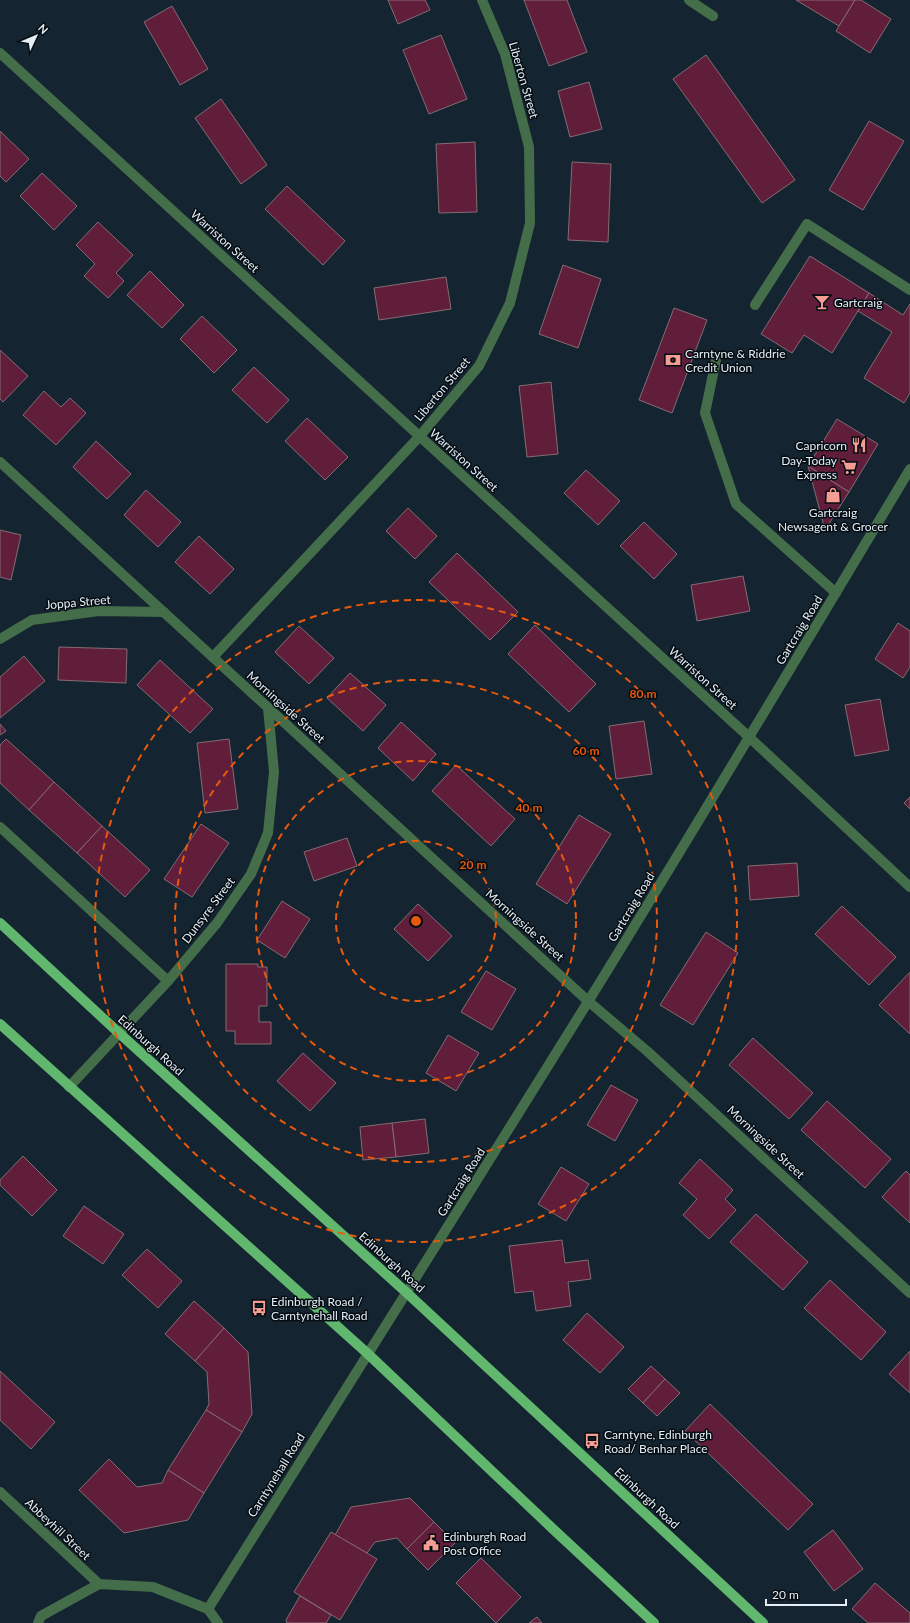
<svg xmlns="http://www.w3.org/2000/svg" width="910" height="1623" font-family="Lato,sans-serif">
	<rect width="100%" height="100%" fill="#142430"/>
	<g fill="#601e3b" stroke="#836c73">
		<polygon points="388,0 425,0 430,10 398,24"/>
		<polygon points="524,0 567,0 587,52 549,66"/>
		<polygon points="796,0 855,0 839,26"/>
		<polygon points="855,0 861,0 891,19 870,53 836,31"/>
		<polygon points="172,6 208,69 180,85 144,22"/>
		<polygon points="441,35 467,99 429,114 403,50"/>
		<polygon points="706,55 795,180 762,203 673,79"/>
		<polygon points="589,82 602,129 570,137 558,91"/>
		<polygon points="221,99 267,165 241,184 195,118"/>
		<polygon points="869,121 904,141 863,210 829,190"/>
		<polygon points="0,131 29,159 6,182 0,176"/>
		<polygon points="475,142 477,212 439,213 436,144"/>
		<polygon points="572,162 611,164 608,242 568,240"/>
		<polygon points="42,173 77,206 54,230 20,196"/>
		<polygon points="287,186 345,241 323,265 265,209"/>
		<polygon points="98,222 133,255 116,273 124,281 108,298 84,276 95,264 76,245"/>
		<polygon points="810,256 869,293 832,353 804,335 792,353 761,334"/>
		<polygon points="563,265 601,279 578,348 539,334"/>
		<polygon points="150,271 184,305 162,328 127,295"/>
		<polygon points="446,277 451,309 379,320 374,288"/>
		<polygon points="869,293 903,315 910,304 910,393 904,403 864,378 892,332 858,311"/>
		<polygon points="674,308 707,320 672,413 639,400"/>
		<polygon points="202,316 237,350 214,373 180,339"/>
		<polygon points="0,350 28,376 3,402 0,399"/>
		<polygon points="254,367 289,400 267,423 232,390"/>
		<polygon points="551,382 558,454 527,457 519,386"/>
		<polygon points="44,391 61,407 70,398 86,413 56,445 23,415"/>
		<polygon points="307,418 348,457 325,480 285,441"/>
		<polygon points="837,419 878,444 849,492 808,466"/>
		<polygon points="96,441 131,474 107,499 73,467"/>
		<polygon points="808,466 849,492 825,530"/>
		<polygon points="586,470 620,501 598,525 564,493"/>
		<polygon points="146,490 181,522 158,547 124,515"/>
		<polygon points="408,508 437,536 415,559 386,531"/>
		<polygon points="644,522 677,554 654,579 620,546"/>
		<polygon points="0,530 21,535 11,580 0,577"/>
		<polygon points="199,536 234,569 210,594 175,562"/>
		<polygon points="457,553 518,612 490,640 429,582"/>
		<polygon points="743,576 750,611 697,621 691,585"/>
		<polygon points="898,623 910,631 910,667 903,678 875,659"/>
		<polygon points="535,625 596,684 569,712 508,654"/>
		<polygon points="299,626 334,658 309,684 275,652"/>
		<polygon points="59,647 127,649 126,683 58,680"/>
		<polygon points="24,656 45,681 0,718 0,677"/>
		<polygon points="160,660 213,709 190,733 137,685"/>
		<polygon points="350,673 386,705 363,731 327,698"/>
		<polygon points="880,699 889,750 855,756 845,705"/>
		<polygon points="644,721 652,774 616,779 609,726"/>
		<polygon points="401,722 436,754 413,781 378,748"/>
		<polygon points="0,724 6,731 0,735"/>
		<polygon points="6,739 54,782 29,810 0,783 0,745"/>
		<polygon points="229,739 238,809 205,813 197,743"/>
		<polygon points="456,765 515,819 491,846 432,791"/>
		<polygon points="54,782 102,826 77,853 29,810"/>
		<polygon points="910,797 910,809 904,803"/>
		<polygon points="579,815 611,834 567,904 536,884"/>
		<polygon points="201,824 229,843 192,897 164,879"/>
		<polygon points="102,826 150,870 125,897 77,853"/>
		<polygon points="347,838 357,866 314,881 304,852"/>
		<polygon points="797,863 799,896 750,900 748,866"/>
		<polygon points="282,901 310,919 285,958 257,940"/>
		<polygon points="418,904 452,936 428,961 394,929"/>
		<polygon points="842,906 896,957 869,985 815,934"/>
		<polygon points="706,932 738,953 693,1025 660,1005"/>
		<polygon points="226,964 258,964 258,967 267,967 267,1006 259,1006 259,1022 271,1022 271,1044 235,1044 235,1031 226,1031"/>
		<polygon points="486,971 516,989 492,1030 461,1012"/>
		<polygon points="910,972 910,1034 879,1005"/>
		<polygon points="448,1035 479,1053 456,1091 426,1073"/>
		<polygon points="753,1038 813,1093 789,1119 729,1065"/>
		<polygon points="303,1053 336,1083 310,1111 277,1081"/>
		<polygon points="611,1085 638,1100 615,1141 587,1125"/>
		<polygon points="827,1101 891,1159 865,1188 801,1130"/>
		<polygon points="425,1119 429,1153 396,1157 392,1123"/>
		<polygon points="392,1123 396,1157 363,1160 360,1127"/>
		<polygon points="23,1156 57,1190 32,1216 0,1185 0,1180"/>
		<polygon points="700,1159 733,1190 725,1199 736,1210 709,1239 683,1215 697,1199 679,1183"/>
		<polygon points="561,1167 589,1184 566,1221 538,1204"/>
		<polygon points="906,1171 910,1175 910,1223 882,1197"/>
		<polygon points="84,1206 124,1234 103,1264 63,1236"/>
		<polygon points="756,1214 808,1262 783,1290 730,1242"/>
		<polygon points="562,1240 565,1263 588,1260 591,1279 568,1282 571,1306 536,1311 533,1291 515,1293 509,1246"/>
		<polygon points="147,1249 182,1281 158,1308 122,1275"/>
		<polygon points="830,1280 886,1332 861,1360 804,1308"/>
		<polygon points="194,1301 224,1328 195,1361 165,1334"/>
		<polygon points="587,1313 624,1347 600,1373 563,1340"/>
		<polygon points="224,1328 248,1352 252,1414 242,1432 206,1410 209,1404 207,1372 195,1361"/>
		<polygon points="910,1351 910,1393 889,1374"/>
		<polygon points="651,1366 665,1379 643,1403 628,1389"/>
		<polygon points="0,1371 55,1422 31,1449 0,1420"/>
		<polygon points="665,1379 680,1393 657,1416 643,1403"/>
		<polygon points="710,1404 813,1504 788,1530 685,1431"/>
		<polygon points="206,1410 242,1432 204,1493 168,1470"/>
		<polygon points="109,1459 137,1487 162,1483 168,1470 204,1493 188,1520 124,1533 79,1490"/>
		<polygon points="410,1498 434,1522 407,1549 397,1538 375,1542 367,1553 335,1535 351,1507"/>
		<polygon points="434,1522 455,1543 428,1570 407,1549"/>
		<polygon points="833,1530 863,1569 834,1591 804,1552"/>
		<polygon points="331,1532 377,1559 340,1620 294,1592"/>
		<polygon points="481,1558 521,1597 496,1623 456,1583"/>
		<polygon points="875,1583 910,1613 910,1623 868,1623 852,1609"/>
		<polygon points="300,1596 331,1615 326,1623 287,1623 286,1620"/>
		<polygon points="537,1617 542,1623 529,1623"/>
	</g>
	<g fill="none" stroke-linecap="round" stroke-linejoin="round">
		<g stroke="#446d49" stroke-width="10">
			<polyline points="755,305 807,224 910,290"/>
			<polyline points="716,360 705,413 736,504 836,593"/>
		</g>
		<g stroke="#446d49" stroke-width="10">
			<polyline points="689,0 713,16"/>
			<polyline points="0,53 749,737 910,887"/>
			<polyline points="0,462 588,1001 647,1051 910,1293"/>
			<polyline points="0,639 32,620 99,611 164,612"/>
			<polyline points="213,657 419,437 479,366 510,303 530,223 529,147 505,54 482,0"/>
			<polyline points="0,827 168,981"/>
			<polyline points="69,1087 168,981 217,923 251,874 268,833 274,772 268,708"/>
			<polyline points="0,1492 99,1584"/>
		</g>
		<g stroke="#446d49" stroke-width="10">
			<path d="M208 1609C333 1408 461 1207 586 1005 696 827 803 648 910 469"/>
			<polyline points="38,1623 41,1616 99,1584 153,1587 208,1609 218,1623"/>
		</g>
		<g stroke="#60b76d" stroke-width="10">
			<polyline points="0,923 119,1033 407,1293 763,1623"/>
			<polyline points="0,1024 367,1353 553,1529 654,1623"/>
		</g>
	</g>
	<g fill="none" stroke="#e8590c" stroke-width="2" stroke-dasharray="7 5">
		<circle cx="416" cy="921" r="80"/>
		<circle cx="416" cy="921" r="160"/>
		<circle cx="416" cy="921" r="241"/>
		<circle cx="416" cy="921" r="321"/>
	</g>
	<defs>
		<symbol id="bar-bare" viewBox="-9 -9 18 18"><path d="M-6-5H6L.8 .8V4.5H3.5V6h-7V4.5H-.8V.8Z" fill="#f59c93" stroke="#060d12" stroke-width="2.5" paint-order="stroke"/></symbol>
		<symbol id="bank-bare" viewBox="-9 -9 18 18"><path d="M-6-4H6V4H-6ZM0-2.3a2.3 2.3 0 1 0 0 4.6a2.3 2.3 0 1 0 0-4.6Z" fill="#f59c93" stroke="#060d12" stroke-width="2.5" paint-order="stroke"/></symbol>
		<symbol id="restaurant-bare" viewBox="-9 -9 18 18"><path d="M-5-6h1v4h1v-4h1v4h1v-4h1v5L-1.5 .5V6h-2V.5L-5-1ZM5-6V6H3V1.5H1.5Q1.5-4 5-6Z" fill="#f59c93" stroke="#060d12" stroke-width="2.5" paint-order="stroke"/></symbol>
		<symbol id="supermarket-bare" viewBox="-9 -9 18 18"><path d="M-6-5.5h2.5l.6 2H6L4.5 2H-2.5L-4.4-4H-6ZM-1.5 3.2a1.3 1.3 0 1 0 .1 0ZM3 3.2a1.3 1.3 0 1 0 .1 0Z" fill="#f59c93" stroke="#060d12" stroke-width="2.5" paint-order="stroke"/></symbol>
		<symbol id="shop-bare" viewBox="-9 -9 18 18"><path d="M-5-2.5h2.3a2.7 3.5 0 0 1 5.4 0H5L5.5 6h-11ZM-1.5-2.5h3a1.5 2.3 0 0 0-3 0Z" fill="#f59c93" stroke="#060d12" stroke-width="2.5" paint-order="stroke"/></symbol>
		<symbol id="bus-bare" viewBox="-9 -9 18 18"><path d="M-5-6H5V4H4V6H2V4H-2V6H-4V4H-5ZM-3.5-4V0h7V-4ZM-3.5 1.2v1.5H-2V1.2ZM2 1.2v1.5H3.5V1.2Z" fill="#f59c93" stroke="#060d12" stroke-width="2.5" paint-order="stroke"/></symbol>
		<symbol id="civic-bare" viewBox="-9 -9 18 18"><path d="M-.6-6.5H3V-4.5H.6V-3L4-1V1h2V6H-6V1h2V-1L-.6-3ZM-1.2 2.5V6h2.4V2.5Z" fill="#f59c93" stroke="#060d12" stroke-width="2.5" paint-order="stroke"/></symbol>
	</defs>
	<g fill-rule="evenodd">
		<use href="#bar-bare" x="811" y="291" width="22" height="22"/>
		<use href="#bank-bare" x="662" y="349" width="22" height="22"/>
		<use href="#restaurant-bare" x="848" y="434" width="22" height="22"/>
		<use href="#supermarket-bare" x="838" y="456" width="22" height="22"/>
		<use href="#shop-bare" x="822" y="484" width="22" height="22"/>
		<use href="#bus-bare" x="248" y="1297" width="22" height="22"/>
		<use href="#bus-bare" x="581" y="1430" width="22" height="22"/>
		<use href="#civic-bare" x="420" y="1532" width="22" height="22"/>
	</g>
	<g text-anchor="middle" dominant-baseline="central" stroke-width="3" stroke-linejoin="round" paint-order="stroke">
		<g font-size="12" fill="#e3eef6" stroke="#060d12">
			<text transform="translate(524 80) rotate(74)">Liberton Street</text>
			<text transform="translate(225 241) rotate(42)">Warriston Street</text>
			<text transform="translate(442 389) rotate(-50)">Liberton Street</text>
			<text transform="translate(464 460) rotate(42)">Warriston Street</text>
			<text transform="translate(78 602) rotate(-5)">Joppa Street</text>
			<text transform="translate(799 630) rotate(-59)">Gartcraig Road</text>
			<text transform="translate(703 678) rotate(42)">Warriston Street</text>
			<text transform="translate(286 707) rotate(42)">Morningside Street</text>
			<text transform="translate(631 907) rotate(-59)">Gartcraig Road</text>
			<text transform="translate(208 910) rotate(-53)">Dunsyre Street</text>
			<text transform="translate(525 925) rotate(42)">Morningside Street</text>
			<text transform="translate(151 1045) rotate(42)">Edinburgh Road</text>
			<text transform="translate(766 1142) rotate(43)">Morningside Street</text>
			<text transform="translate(461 1182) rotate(-58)">Gartcraig Road</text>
			<text transform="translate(392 1262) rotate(42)">Edinburgh Road</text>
			<text transform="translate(276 1475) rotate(-58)">Carntynehall Road</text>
			<text transform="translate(647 1498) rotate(43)">Edinburgh Road</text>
			<text transform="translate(58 1529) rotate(43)">Abbeyhill Street</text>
		</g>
		<g font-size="12" fill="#e3eef6" stroke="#060d12" text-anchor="start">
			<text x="834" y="302">Gartcraig</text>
			<text x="685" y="353">Carntyne &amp; Riddrie<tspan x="685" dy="14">Credit Union</tspan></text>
			<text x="847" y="445" text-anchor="end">Capricorn</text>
			<text x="837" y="460" text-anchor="end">Day-Today<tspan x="837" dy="14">Express</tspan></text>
			<text x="833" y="512" text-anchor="middle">Gartcraig<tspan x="833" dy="14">Newsagent &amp; Grocer</tspan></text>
			<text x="271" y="1301">Edinburgh Road /<tspan x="271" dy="14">Carntynehall Road</tspan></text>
			<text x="604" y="1434">Carntyne, Edinburgh<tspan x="604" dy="14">Road/ Benhar Place</tspan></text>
			<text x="443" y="1536">Edinburgh Road<tspan x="443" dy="14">Post Office</tspan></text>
		</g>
	</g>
	<circle cx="416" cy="921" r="6" fill="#e8590c" stroke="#060d12" stroke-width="2"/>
	<g font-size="12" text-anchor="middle" font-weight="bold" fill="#e8590c" stroke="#060d12" stroke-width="3" stroke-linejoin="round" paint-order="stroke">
		<text x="643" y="698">80 m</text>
		<text x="586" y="755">60 m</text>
		<text x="529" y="812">40 m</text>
		<text x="473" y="869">20 m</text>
	</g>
	<g transform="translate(36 36) rotate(46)" stroke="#060d12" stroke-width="3" paint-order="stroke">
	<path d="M0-3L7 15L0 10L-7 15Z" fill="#e3eef6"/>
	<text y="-6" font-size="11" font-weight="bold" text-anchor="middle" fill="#e3eef6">N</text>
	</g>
	<path d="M766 1599v6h80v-6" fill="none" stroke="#e3eef6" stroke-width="2"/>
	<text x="772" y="1599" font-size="12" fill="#e3eef6" stroke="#060d12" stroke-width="3" paint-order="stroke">20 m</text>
</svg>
